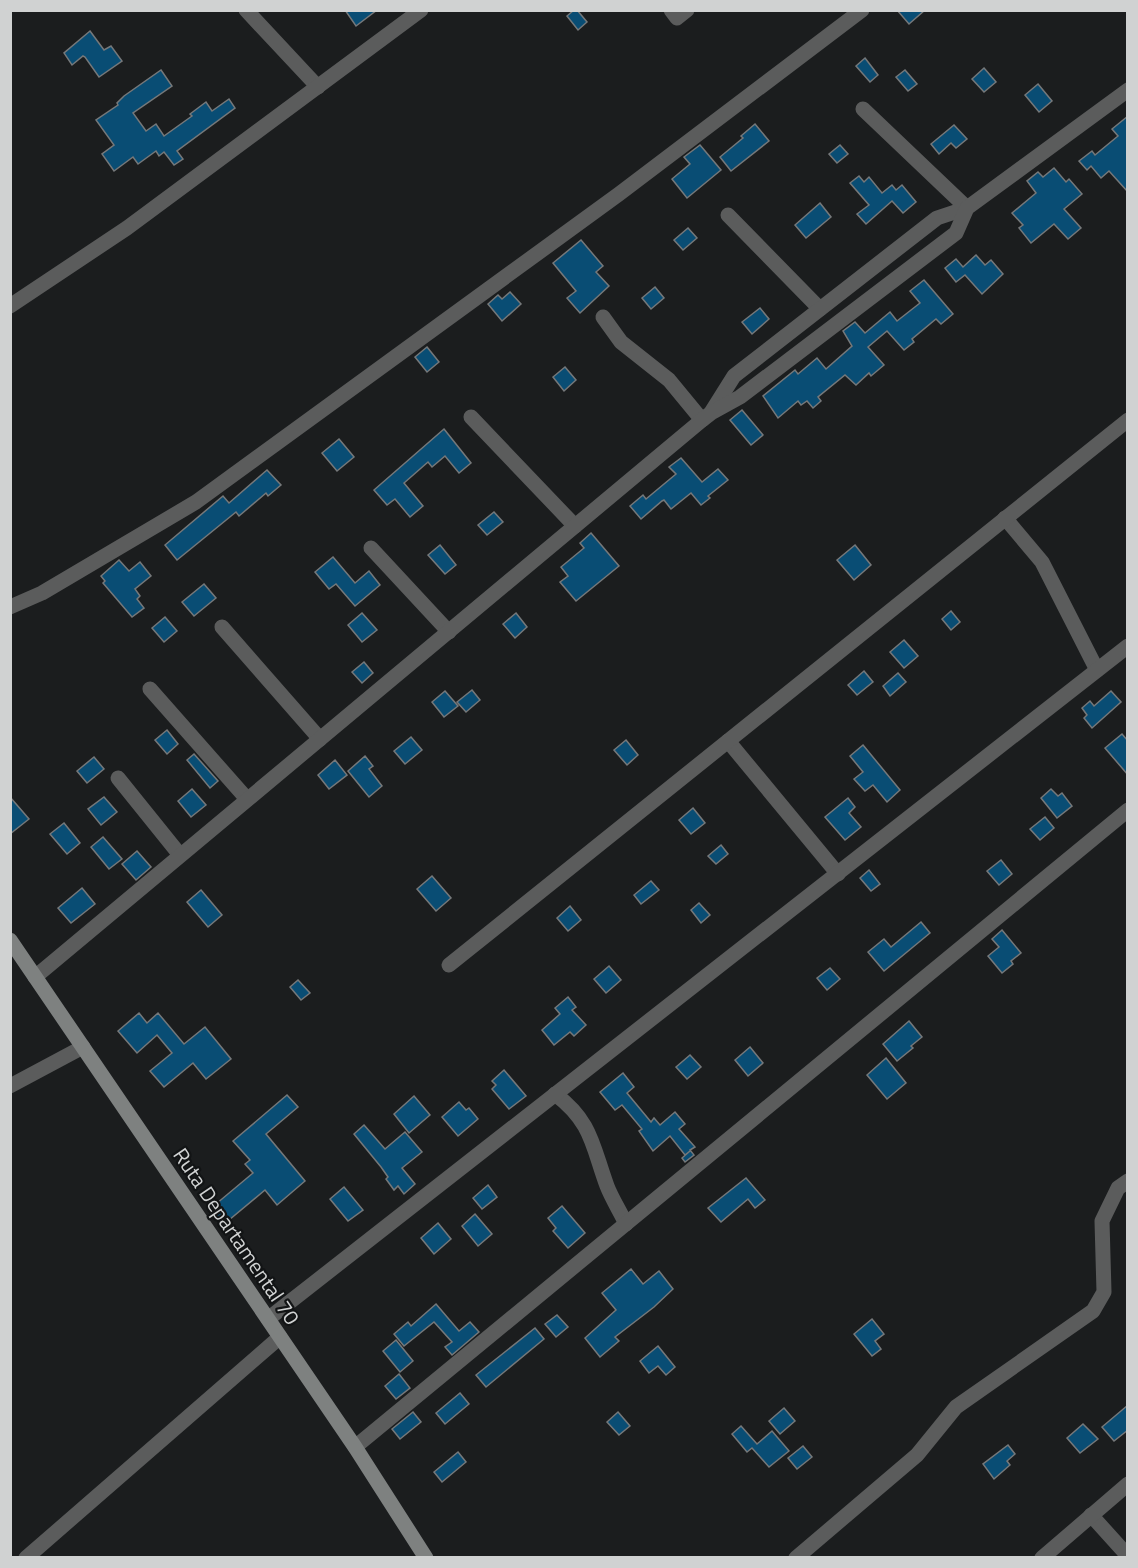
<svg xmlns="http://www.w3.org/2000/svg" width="1138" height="1568" font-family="'Titillium Web',sans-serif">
	<rect width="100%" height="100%" fill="#1b1d1e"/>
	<g fill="#094d74" stroke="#75787a" stroke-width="1.5">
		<polygon points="345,10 377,10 356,26"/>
		<polygon points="574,10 577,10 587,22 578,30 567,16"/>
		<polygon points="897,10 925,10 909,24"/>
		<polygon points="90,31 104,50 111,46 122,61 99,77 85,57 83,56 72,65 64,53"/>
		<polygon points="865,58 878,75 870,82 856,66"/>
		<polygon points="984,68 996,82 984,92 972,79"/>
		<polygon points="161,70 172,86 133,113 146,131 156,124 164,136 192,116 190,114 206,102 212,111 229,99 235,108 177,151 183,159 174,165 164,152 159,156 156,151 138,164 133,157 114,171 102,154 114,145 96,120 118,105 117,103 124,96"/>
		<polygon points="905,70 917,84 908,91 896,77"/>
		<polygon points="1038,84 1052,101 1039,112 1025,95"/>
		<polygon points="1128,116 1128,192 1109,171 1101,178 1091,166 1087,170 1079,161 1092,151 1095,155 1118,136 1112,129"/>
		<polygon points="755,124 769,141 731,171 720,157 743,138 741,136"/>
		<polygon points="954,125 967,139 956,148 951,143 939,154 931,144"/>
		<polygon points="700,145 721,170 687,198 672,179 690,164 684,157"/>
		<polygon points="840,145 848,154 837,163 829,154"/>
		<polygon points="1054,168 1066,182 1069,179 1082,194 1064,209 1081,228 1068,239 1054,224 1031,243 1019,228 1023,225 1012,213 1036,193 1027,181 1038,172 1043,177"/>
		<polygon points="859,176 864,182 869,177 882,193 892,185 896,190 902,185 916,202 903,213 892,201 866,224 857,214 869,205 850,183"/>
		<polygon points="820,203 831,217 806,238 795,225"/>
		<polygon points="688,228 697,238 683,250 674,240"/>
		<polygon points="581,240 603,266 596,272 609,286 580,313 567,298 576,291 553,263"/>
		<polygon points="976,255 985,265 991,260 1003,274 982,294 965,275 956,282 945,268 956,259 963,267"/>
		<polygon points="924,280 953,314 941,324 936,319 912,339 914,342 904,350 887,331 868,347 884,365 871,376 869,373 856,385 845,375 818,397 821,401 813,408 807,401 801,405 798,401 778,418 763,396 795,370 798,374 817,358 826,369 852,346 843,331 855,322 865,333 890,312 897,321 920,303 910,291"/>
		<polygon points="655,287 664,298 651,309 642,298"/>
		<polygon points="510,292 521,304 502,321 488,304 498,295 502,299"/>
		<polygon points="760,308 769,319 752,334 742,322"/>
		<polygon points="427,347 439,362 427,372 415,357"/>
		<polygon points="565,367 576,380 564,391 553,377"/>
		<polygon points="742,410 763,435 751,445 730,420"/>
		<polygon points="444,429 471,463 459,473 445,456 432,467 428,462 404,483 423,506 410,517 395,499 387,505 374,490"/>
		<polygon points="339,439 354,457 337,471 322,453"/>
		<polygon points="681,458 702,482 718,469 728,480 708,496 710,498 701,505 691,493 671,509 664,500 662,501 641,519 630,506 643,495 646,499 676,474 669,467"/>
		<polygon points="267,470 281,485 268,496 266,493 239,516 236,512 177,560 165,545 223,496 229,503"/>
		<polygon points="494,512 503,522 487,535 478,525"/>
		<polygon points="591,533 619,566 576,601 560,582 568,576 561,567 584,548 580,543"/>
		<polygon points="440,545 456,565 445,574 428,555"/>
		<polygon points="855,545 871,565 854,580 837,560"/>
		<polygon points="333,557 355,583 369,571 380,585 355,606 336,584 329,589 315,572"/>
		<polygon points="119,560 129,571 140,562 151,576 135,589 140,596 137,599 144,608 132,617 103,583 105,581 101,576"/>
		<polygon points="204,584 216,598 194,616 182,602"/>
		<polygon points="951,611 960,622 951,630 942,619"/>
		<polygon points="362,613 377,630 362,642 348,625"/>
		<polygon points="516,613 527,627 515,638 503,624"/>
		<polygon points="165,617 177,631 164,642 152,628"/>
		<polygon points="904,640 918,656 904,668 890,652"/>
		<polygon points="364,662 373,673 362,683 352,672"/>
		<polygon points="864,671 873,682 857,695 848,685"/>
		<polygon points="898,673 906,682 890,696 883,686"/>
		<polygon points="472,690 480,700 466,712 457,702"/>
		<polygon points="445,691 458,706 444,717 432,702"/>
		<polygon points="1111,691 1121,702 1092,728 1084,718 1087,715 1082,708 1090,701 1094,706"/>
		<polygon points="167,730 178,744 167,754 155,740"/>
		<polygon points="1122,734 1128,741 1128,775 1105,748"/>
		<polygon points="411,737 422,750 405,764 394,751"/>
		<polygon points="626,740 638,755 627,765 614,750"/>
		<polygon points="863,745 900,790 887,802 873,785 865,791 854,779 863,772 850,756"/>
		<polygon points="194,754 218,781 210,788 187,760"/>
		<polygon points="365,756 373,766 369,769 382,786 369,797 348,771"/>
		<polygon points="94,757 104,769 87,783 77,771"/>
		<polygon points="335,760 347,775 329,789 318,775"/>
		<polygon points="192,789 206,805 191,817 178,801"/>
		<polygon points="1051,789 1058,796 1062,793 1072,806 1057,818 1041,798"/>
		<polygon points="10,797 29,819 10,834"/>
		<polygon points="104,797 117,812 101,825 88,809"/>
		<polygon points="848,798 855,807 849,813 861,827 845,840 825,817"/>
		<polygon points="693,808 705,823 691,834 679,820"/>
		<polygon points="1045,817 1054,828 1040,840 1030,829"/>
		<polygon points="64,823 80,843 67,854 50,834"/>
		<polygon points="103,837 122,859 109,869 91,847"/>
		<polygon points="721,845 728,854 716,864 708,856"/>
		<polygon points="137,851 151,867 136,880 122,864"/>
		<polygon points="1001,860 1012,874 999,885 987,871"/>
		<polygon points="869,870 880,884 871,891 860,878"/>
		<polygon points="432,876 451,898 436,911 417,889"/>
		<polygon points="651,881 659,890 641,904 634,895"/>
		<polygon points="82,888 95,904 71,923 58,908"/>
		<polygon points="201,890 222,915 208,927 187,902"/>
		<polygon points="699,903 710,915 701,923 691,910"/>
		<polygon points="570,906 581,920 568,931 557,918"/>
		<polygon points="921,922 930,933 884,971 868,952 884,939 891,947"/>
		<polygon points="1002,930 1021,953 1011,961 1013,964 1002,973 988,956 999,947 992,939"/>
		<polygon points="609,966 621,980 606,993 594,979"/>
		<polygon points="830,968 840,979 827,990 817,978"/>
		<polygon points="298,980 310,993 301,1000 290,987"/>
		<polygon points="568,997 576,1007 572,1010 586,1025 574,1036 570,1032 554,1045 542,1030 560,1014 555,1008"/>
		<polygon points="139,1013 147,1023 158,1013 184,1044 205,1027 231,1059 206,1079 193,1063 164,1087 150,1071 172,1053 157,1035 137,1053 118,1031"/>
		<polygon points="909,1021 922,1037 911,1046 913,1048 897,1061 883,1044"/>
		<polygon points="750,1047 763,1063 748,1076 735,1060"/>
		<polygon points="690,1055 701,1067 687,1079 676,1067"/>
		<polygon points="886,1058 906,1083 887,1099 867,1075"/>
		<polygon points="504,1070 526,1096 509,1109 492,1089 496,1085 492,1081"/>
		<polygon points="623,1073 634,1087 627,1093 651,1122 654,1118 660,1125 675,1112 685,1124 679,1129 695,1147 690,1150 694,1155 685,1162 682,1158 690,1151 685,1155 670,1136 653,1151 639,1131 642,1129 622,1105 615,1110 600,1092"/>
		<polygon points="287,1095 298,1107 266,1134 305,1181 277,1205 265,1190 223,1225 210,1209 253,1173 245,1164 250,1160 233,1141"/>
		<polygon points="414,1096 430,1115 409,1133 394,1114"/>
		<polygon points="459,1102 466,1110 469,1108 478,1119 458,1136 442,1117"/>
		<polygon points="364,1125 385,1149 405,1132 422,1152 402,1168 415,1184 404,1194 398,1186 394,1190 386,1179 388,1177 381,1167 354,1134"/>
		<polygon points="746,1178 765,1200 755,1208 748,1199 721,1222 708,1208"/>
		<polygon points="488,1185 497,1197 482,1209 473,1198"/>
		<polygon points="344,1187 363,1210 348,1221 330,1199"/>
		<polygon points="562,1206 585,1233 568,1248 553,1231 556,1228 548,1218"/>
		<polygon points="475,1214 492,1234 478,1246 462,1226"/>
		<polygon points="438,1223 451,1239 434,1254 421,1238"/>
		<polygon points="631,1269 643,1284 659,1271 673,1289 654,1307 615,1337 619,1341 600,1357 585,1338 616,1310 602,1293"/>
		<polygon points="436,1304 459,1331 470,1322 479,1332 452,1355 445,1347 452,1342 434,1322 404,1346 394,1334 408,1322 411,1326"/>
		<polygon points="557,1315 568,1327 556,1337 545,1324"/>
		<polygon points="872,1319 884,1334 875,1341 881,1349 872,1356 854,1334"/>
		<polygon points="535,1328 544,1339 486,1387 476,1375"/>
		<polygon points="396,1340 413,1361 400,1372 383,1351"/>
		<polygon points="658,1346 675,1367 666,1375 658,1366 649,1373 640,1361"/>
		<polygon points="399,1374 410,1388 396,1399 385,1386"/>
		<polygon points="460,1393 469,1404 445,1424 436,1413"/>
		<polygon points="1128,1405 1128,1430 1114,1441 1102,1427"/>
		<polygon points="784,1408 795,1421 780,1434 769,1421"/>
		<polygon points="413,1412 421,1422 400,1439 392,1429"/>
		<polygon points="618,1412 630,1426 619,1435 607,1422"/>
		<polygon points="1083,1424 1098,1439 1080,1453 1067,1438"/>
		<polygon points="741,1426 757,1444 772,1431 789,1451 769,1467 752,1448 747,1452 732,1434"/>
		<polygon points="1008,1445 1015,1454 1007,1461 1010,1465 994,1479 983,1464"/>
		<polygon points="803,1446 812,1457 797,1469 788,1458"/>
		<polygon points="458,1452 466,1462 442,1482 434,1472"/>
	</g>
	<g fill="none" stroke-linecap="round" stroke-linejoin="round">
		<g stroke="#5b5c5c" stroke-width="15">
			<polyline points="246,10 318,87"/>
			<polyline points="671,10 677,18 687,10"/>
			<polyline points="728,215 820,309"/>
			<polyline points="10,306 127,228 421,10"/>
			<polyline points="603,317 621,342 669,380 702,420"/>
			<polyline points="712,411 734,376 937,218 967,208 863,109"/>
			<polyline points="471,417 575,526"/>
			<polyline points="1005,518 1042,562 1097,670"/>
			<polyline points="371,548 449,632"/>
			<polyline points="10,607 42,593 196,502 619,194 862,10"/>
			<polyline points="222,627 320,739"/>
			<polyline points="150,689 247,799"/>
			<polyline points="728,741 838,874"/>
			<polyline points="118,778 180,855"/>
			<polyline points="449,965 1128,420"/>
			<polyline points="35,977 702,420 711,413 740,397 956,233 967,208 1128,90"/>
			<polyline points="10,1086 83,1047"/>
			<path d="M555 1094C592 1122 592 1145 607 1186 612 1199 620 1211 626 1224"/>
			<polyline points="268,1319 1128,646"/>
			<polyline points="355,1447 1128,810"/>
			<polyline points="1091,1515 1128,1556"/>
			<polyline points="26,1558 280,1337"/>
			<polyline points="796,1558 917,1455 956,1407 1093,1311 1104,1292 1102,1221 1118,1188 1128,1181"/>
			<polyline points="1042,1558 1128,1484"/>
		</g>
		<polyline stroke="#7e8180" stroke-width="15" points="10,940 355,1447 426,1558"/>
	</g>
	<g text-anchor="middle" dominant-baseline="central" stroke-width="4.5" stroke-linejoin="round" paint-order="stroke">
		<g font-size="21" fill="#d0d2d2" stroke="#121415">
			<text transform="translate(237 1236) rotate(56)">Ruta Departamental 70</text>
		</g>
	</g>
	<rect width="1138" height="1568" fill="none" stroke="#d0d2d2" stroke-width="24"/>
</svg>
